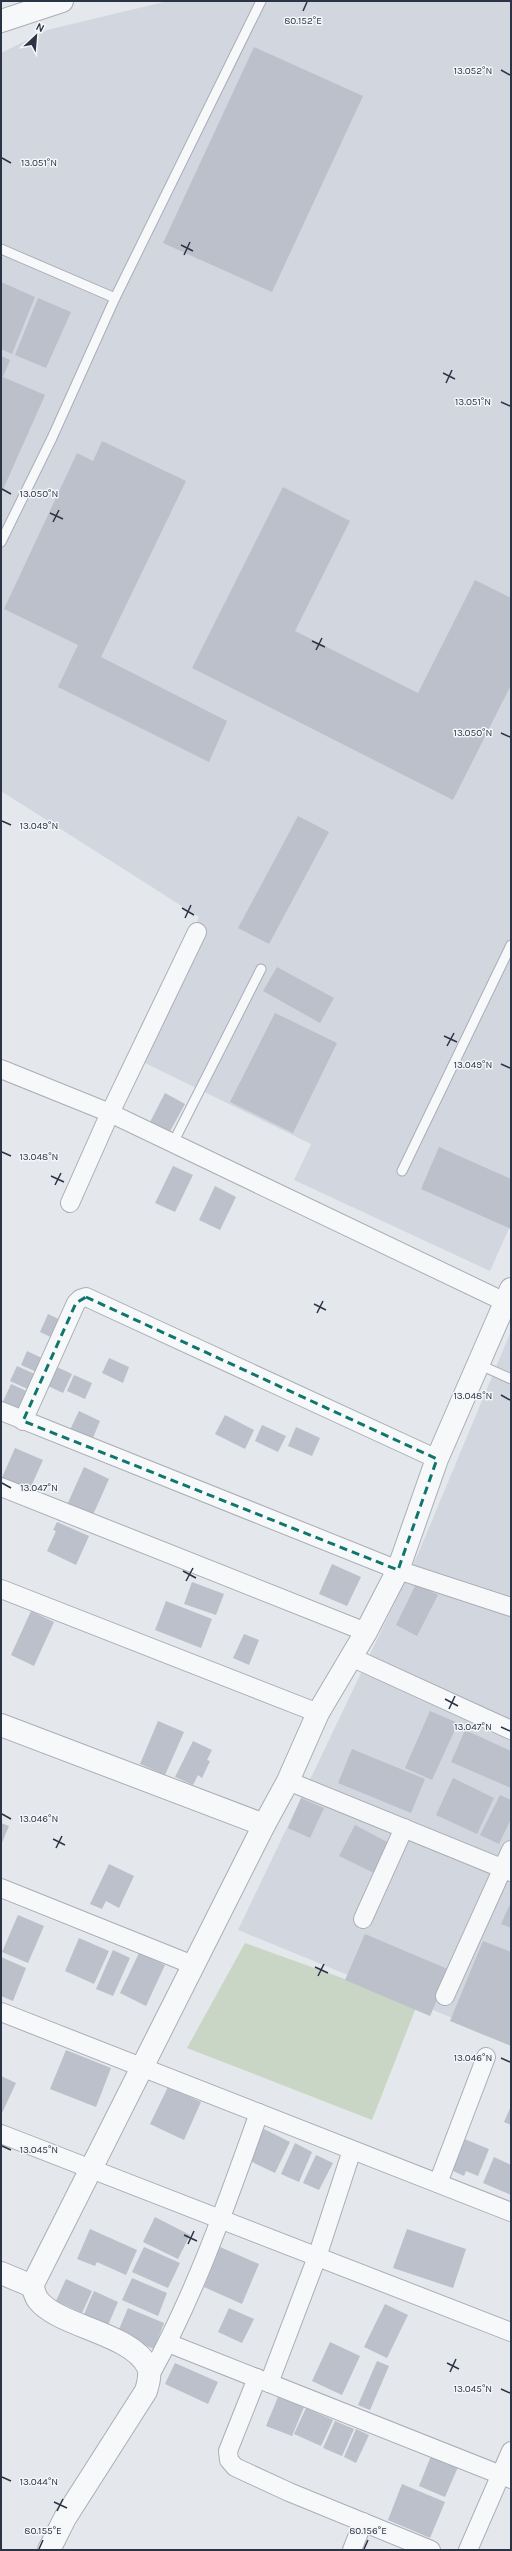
<svg xmlns="http://www.w3.org/2000/svg" width="512" height="2551" font-family="Karla,sans-serif">
	<rect width="100%" height="100%" fill="#e4e7ec"/>
	<g fill="#d2d6de">
		<polygon points="168,1 511,1 511,1224 490,1271 294,1180 311,1144 141,1061 199,917 1,791 1,53 47,30"/>
		<polygon points="511,1331 511,2042 238,1930 418,1554"/>
	</g>
	<polygon fill="#c9d6c5" points="245,1943 417,2005 372,2120 187,2048"/>
	<g fill="#bbc0ca">
		<polygon points="254,47 363,96 272,292 163,243"/>
		<polygon points="1,282 35,297 12,354 1,349"/>
		<polygon points="38,298 71,312 46,368 15,355"/>
		<polygon points="1,356 10,360 3,377 45,395 1,494"/>
		<polygon points="102,441 186,481 101,657 227,721 209,762 58,687 78,645 4,609 77,453 93,461"/>
		<polygon points="283,487 350,521 295,631 418,693 475,580 511,598 511,685 453,800 192,668"/>
		<polygon points="298,816 329,832 269,944 238,928"/>
		<polygon points="277,967 334,998 320,1023 263,991"/>
		<polygon points="275,1013 337,1043 293,1133 230,1102"/>
		<polygon points="165,1093 185,1104 168,1135 149,1124"/>
		<polygon points="439,1147 511,1179 511,1229 421,1189"/>
		<polygon points="173,1166 193,1175 175,1212 155,1203"/>
		<polygon points="215,1186 236,1197 220,1230 199,1220"/>
		<polygon points="48,1314 65,1322 57,1340 40,1332"/>
		<polygon points="27,1351 46,1360 41,1374 21,1365"/>
		<polygon points="109,1358 129,1367 123,1383 102,1373"/>
		<polygon points="17,1366 39,1376 32,1391 10,1381"/>
		<polygon points="57,1367 72,1374 63,1393 48,1386"/>
		<polygon points="74,1375 92,1383 85,1399 67,1391"/>
		<polygon points="11,1384 31,1393 20,1416 1,1406"/>
		<polygon points="79,1411 100,1421 92,1440 70,1430"/>
		<polygon points="225,1415 254,1430 245,1449 215,1434"/>
		<polygon points="262,1425 286,1436 278,1452 255,1441"/>
		<polygon points="296,1427 320,1438 312,1456 288,1446"/>
		<polygon points="15,1448 43,1460 29,1491 1,1480"/>
		<polygon points="84,1467 109,1479 92,1517 67,1505"/>
		<polygon points="57,1522 89,1536 76,1565 47,1551 56,1531 53,1530"/>
		<polygon points="332,1564 361,1577 347,1606 319,1594"/>
		<polygon points="192,1582 224,1594 216,1615 184,1604"/>
		<polygon points="416,1584 438,1595 417,1636 396,1625"/>
		<polygon points="166,1601 212,1619 201,1648 155,1630"/>
		<polygon points="31,1611 54,1622 34,1666 11,1655"/>
		<polygon points="244,1634 259,1640 249,1665 233,1658"/>
		<polygon points="430,1711 458,1723 432,1780 405,1768"/>
		<polygon points="158,1721 184,1732 165,1775 140,1764"/>
		<polygon points="465,1730 511,1751 511,1788 451,1762"/>
		<polygon points="193,1741 212,1750 207,1760 210,1761 202,1778 198,1775 193,1785 175,1777"/>
		<polygon points="352,1749 425,1779 411,1813 338,1783"/>
		<polygon points="453,1778 494,1798 477,1834 436,1815"/>
		<polygon points="500,1795 511,1800 511,1819 499,1844 480,1835"/>
		<polygon points="301,1798 324,1808 310,1838 288,1828"/>
		<polygon points="1,1823 9,1826 1,1845"/>
		<polygon points="355,1825 391,1844 376,1874 339,1856"/>
		<polygon points="109,1864 134,1876 119,1908 106,1901 102,1909 90,1904"/>
		<polygon points="511,1902 511,1928 501,1924"/>
		<polygon points="18,1915 44,1926 28,1963 2,1952"/>
		<polygon points="365,1934 450,1970 430,2016 345,1980"/>
		<polygon points="79,1938 109,1951 94,1984 65,1971"/>
		<polygon points="483,1941 511,1952 511,2046 450,2021"/>
		<polygon points="113,1950 130,1958 113,1996 96,1989"/>
		<polygon points="139,1953 165,1965 146,2006 120,1993"/>
		<polygon points="1,1957 26,1968 13,2001 1,1996"/>
		<polygon points="66,2050 111,2068 96,2107 50,2089"/>
		<polygon points="1,2076 16,2083 1,2115"/>
		<polygon points="168,2087 201,2102 184,2140 150,2124"/>
		<polygon points="511,2106 511,2125 504,2122"/>
		<polygon points="264,2129 290,2142 275,2173 248,2160"/>
		<polygon points="462,2138 489,2149 478,2176 466,2171 464,2176 451,2170"/>
		<polygon points="295,2143 312,2152 299,2182 281,2174"/>
		<polygon points="316,2155 333,2163 319,2190 303,2183"/>
		<polygon points="494,2157 511,2165 511,2195 483,2183"/>
		<polygon points="155,2217 190,2235 178,2259 143,2242"/>
		<polygon points="90,2229 137,2250 126,2275 97,2262 95,2266 77,2259"/>
		<polygon points="407,2229 466,2249 453,2288 393,2268"/>
		<polygon points="144,2247 180,2263 168,2288 132,2272"/>
		<polygon points="220,2247 259,2264 242,2304 204,2287"/>
		<polygon points="132,2278 167,2293 158,2316 122,2300"/>
		<polygon points="66,2279 92,2291 82,2313 56,2301"/>
		<polygon points="94,2291 118,2302 108,2325 84,2314"/>
		<polygon points="385,2304 408,2315 387,2358 364,2347"/>
		<polygon points="128,2308 164,2323 154,2349 117,2334"/>
		<polygon points="229,2308 254,2319 242,2343 218,2332"/>
		<polygon points="330,2342 360,2356 342,2395 312,2381"/>
		<polygon points="377,2361 389,2366 370,2410 358,2405"/>
		<polygon points="175,2363 218,2382 208,2404 165,2384"/>
		<polygon points="278,2397 304,2407 292,2436 266,2426"/>
		<polygon points="306,2408 333,2420 321,2446 294,2434"/>
		<polygon points="335,2421 354,2429 342,2456 323,2448"/>
		<polygon points="356,2429 369,2435 356,2463 344,2457"/>
		<polygon points="431,2456 458,2467 445,2497 419,2486"/>
		<polygon points="402,2484 445,2502 430,2538 388,2520"/>
	</g>
	<g fill="none" stroke-linecap="round" stroke-linejoin="round">
		<defs>
			<g id="service">
				<polyline points="1,249 115,298 52,438 1,542"/>
				<polyline points="115,298 261,1"/>
				<polyline points="173,1143 261,969"/>
				<polyline points="402,1171 511,945"/>
				<polyline points="478,1364 511,1379"/>
			</g>
			<g id="minor">
				<polyline points="197,932 110,1113 505,1302"/>
				<polyline points="1,1069 110,1113 70,1203"/>
				<polyline points="1,1411 398,1570 511,1607"/>
				<polyline points="23,1421 76,1303 80,1299 86,1297 437,1459"/>
				<polyline points="1,1487 366,1632"/>
				<polyline points="1,1589 318,1713"/>
				<polyline points="351,1657 511,1730"/>
				<polyline points="288,1781 511,1872"/>
				<polyline points="1,1888 193,1965"/>
				<polyline points="363,1919 404,1828"/>
				<polyline points="445,1996 511,1850"/>
				<polyline points="1,2012 511,2212"/>
				<polyline points="1,2134 511,2332"/>
				<polyline points="438,2183 486,2057"/>
				<polyline points="168,2343 511,2479"/>
				<path d="M150 2375C196 2293 227 2202 259 2113"/>
				<polyline points="257,2378 228,2451 229,2460 235,2467 289,2492 431,2550"/>
				<polyline points="269,2383 317,2257 352,2150"/>
				<polyline points="352,2550 363,2522"/>
				<polyline points="468,2550 511,2451"/>
			</g>
			<g id="tertiary">
				<polyline points="1,21 62,1"/>
				<polyline points="1,1725 264,1825"/>
				<polyline points="1,2273 32,2286"/>
				<path d="M49 2550 65 2518 146 2391C148 2384 151 2375 148 2367 132 2333 59 2327 38 2300 35 2296 34 2290 32 2286L264 1825 288 1781 318 1713 366 1632 398 1570 437 1459 511 1289"/>
			</g>
		</defs>
		<use href="#service" stroke="#a9aeb7" stroke-width="11"/>
		<use href="#minor" stroke="#a9aeb7" stroke-width="20"/>
		<use href="#tertiary" stroke="#a9aeb7" stroke-width="24"/>
		<use href="#service" stroke="#f7f8fa" stroke-width="9"/>
		<use href="#minor" stroke="#f7f8fa" stroke-width="18"/>
		<use href="#tertiary" stroke="#f7f8fa" stroke-width="22"/>
	</g>
	<path fill="none" stroke="#0f766e" stroke-width="3" stroke-dasharray="8 5" stroke-linejoin="round" d="M86 1297 437 1459 398 1570 23 1421 76 1303Z"/>
	<path fill="none" stroke="#2b3445" stroke-width="1.5" d="M303 11 307 2M501 70 510 75M2 158 11 163M181 245 193 251M184 255 190 242M443 373 455 379M446 383 452 370M501 402 510 406M2 489 11 494M50 513 63 519M53 522 59 510M312 641 325 647M316 650 322 638M501 733 510 737M2 821 11 825M182 908 194 915M185 918 191 905M444 1036 457 1042M447 1046 454 1033M501 1064 510 1068M2 1152 11 1156M51 1176 64 1182M55 1185 61 1173M314 1304 326 1310M317 1313 323 1301M501 1395 510 1400M2 1483 11 1488M183 1571 196 1578M186 1581 193 1568M445 1699 458 1706M449 1709 455 1696M501 1727 510 1731M2 1814 11 1819M53 1839 65 1845M56 1848 62 1836M315 1967 328 1973M318 1976 324 1964M501 2058 510 2062M2 2146 11 2150M184 2235 197 2241M188 2244 194 2231M447 2363 459 2369M450 2372 456 2359M501 2389 510 2393M2 2477 11 2481M54 2502 67 2508M57 2511 63 2499M39 2549 43 2540M364 2549 368 2540"/>
	<g font-size="10" text-anchor="middle" fill="#2b3445" stroke="#f4f6f9" stroke-width="3" stroke-linejoin="round" paint-order="stroke">
		<text x="303" y="24">80.152°E</text>
		<text x="473" y="74">13.052°N</text>
		<text x="39" y="166">13.051°N</text>
		<text x="473" y="405">13.051°N</text>
		<text x="39" y="497">13.050°N</text>
		<text x="473" y="736">13.050°N</text>
		<text x="39" y="829">13.049°N</text>
		<text x="473" y="1068">13.049°N</text>
		<text x="39" y="1160">13.048°N</text>
		<text x="473" y="1399">13.048°N</text>
		<text x="39" y="1491">13.047°N</text>
		<text x="473" y="1730">13.047°N</text>
		<text x="39" y="1822">13.046°N</text>
		<text x="473" y="2061">13.046°N</text>
		<text x="39" y="2153">13.045°N</text>
		<text x="473" y="2392">13.045°N</text>
		<text x="39" y="2485">13.044°N</text>
		<text x="43" y="2534">80.155°E</text>
		<text x="368" y="2534">80.156°E</text>
	</g>
	<rect width="512" height="2551" fill="none" stroke="#2b3445" stroke-width="4"/>
	<g transform="translate(36 36) rotate(26)" stroke="#f4f6f9" stroke-width="3" paint-order="stroke">
	<path d="M0-3L7 15L0 10L-7 15Z" fill="#2b3445"/>
	<text y="-6" font-size="11" font-weight="bold" text-anchor="middle" fill="#2b3445">N</text>
	</g>
</svg>
